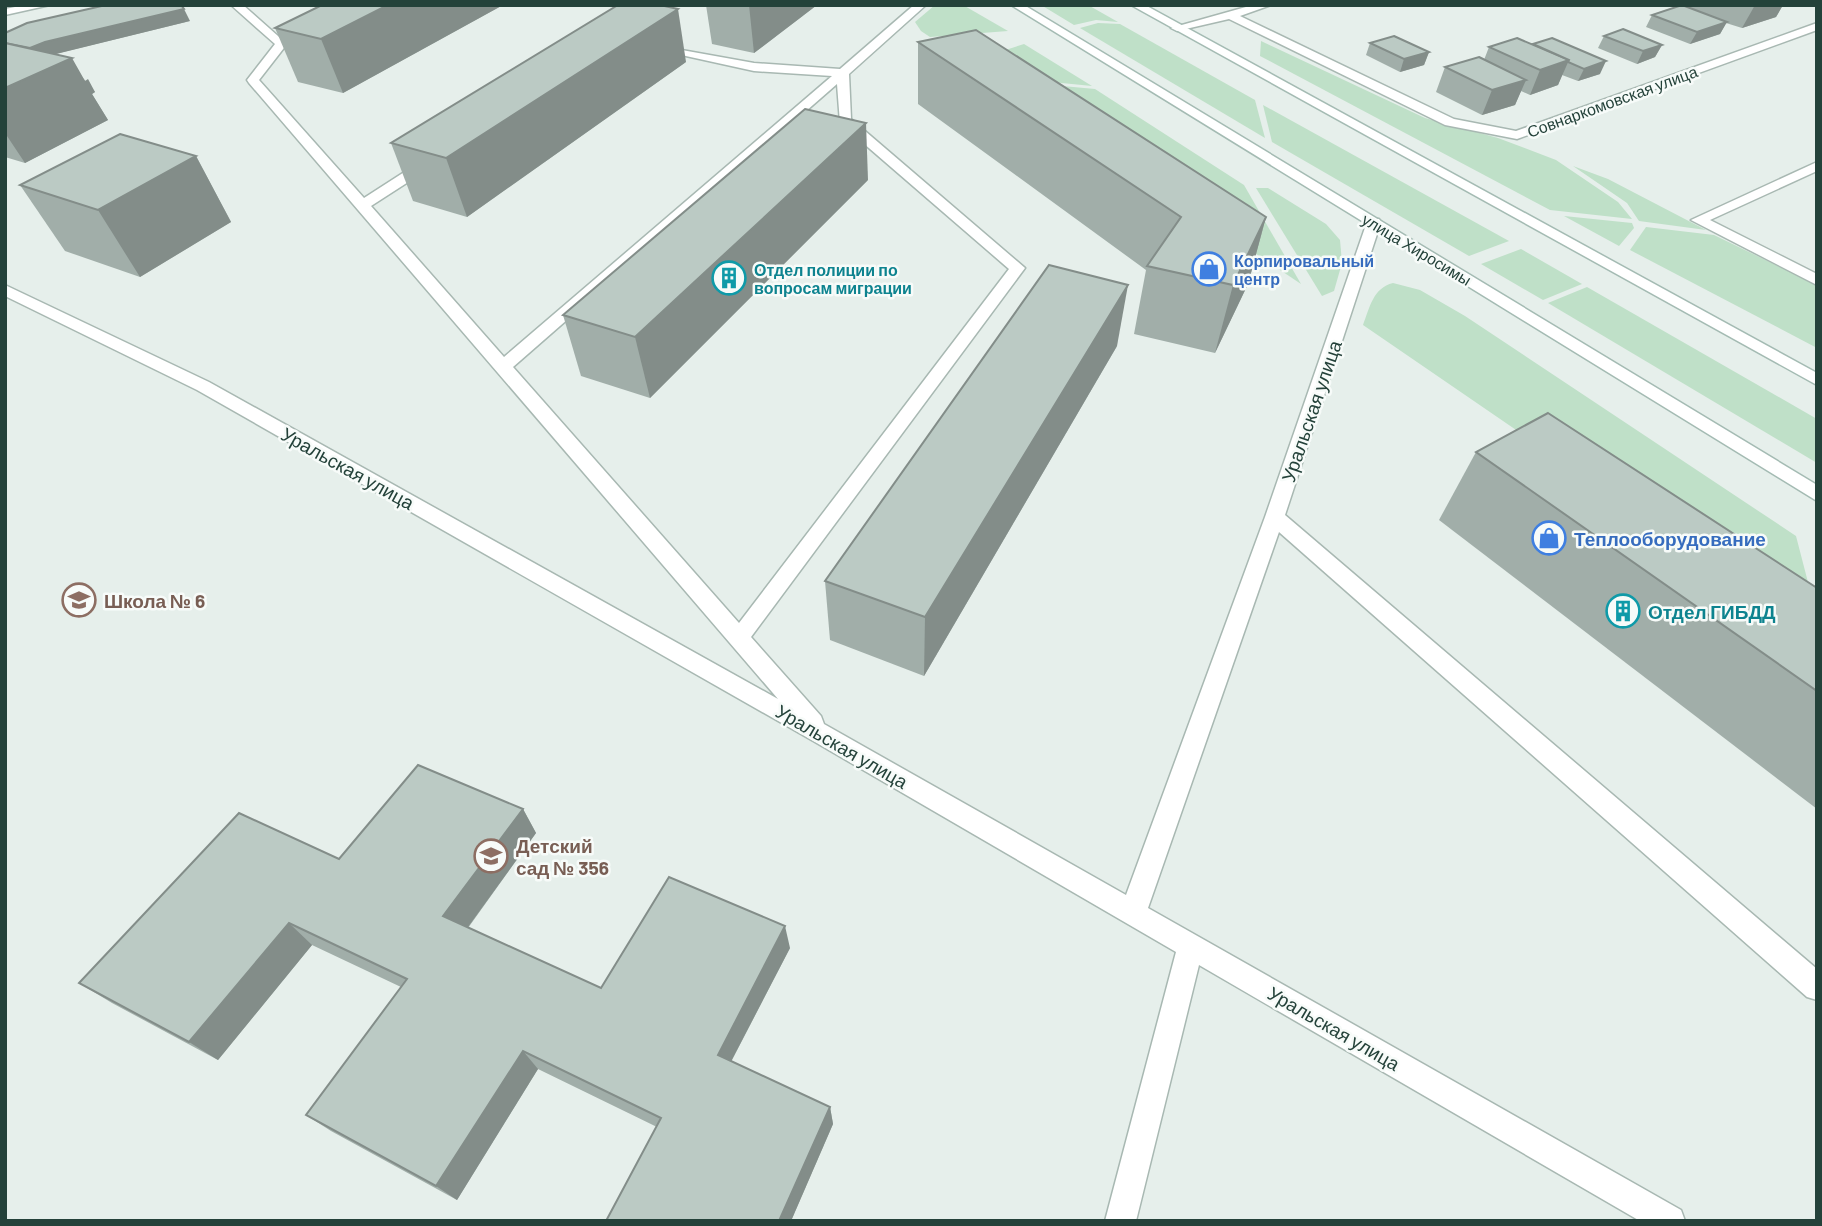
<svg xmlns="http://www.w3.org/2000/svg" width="1822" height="1226" font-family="Barlow,sans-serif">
	<rect width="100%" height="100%" fill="#e6efeb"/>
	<g fill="#bfe0c8">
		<polygon points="935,5 963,5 1008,31 930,37 921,31 915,22"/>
		<polygon points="1041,5 1088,5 1118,22 1096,20 1074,25"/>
		<polygon points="1098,23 1120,24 1255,100 1265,138 1080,28"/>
		<polygon points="1261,41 1425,118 1498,138 1556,160 1618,202 1632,219 1550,210 1260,56"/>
		<polygon points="1024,44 1092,86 990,76 968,62"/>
		<polygon points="996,80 1095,89 1244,185 1301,284"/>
		<polygon points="1263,105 1509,241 1469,256 1272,142"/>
		<polygon points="1573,166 1608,179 1706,230 1639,221 1627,203"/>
		<polygon points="1256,188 1268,188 1326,224 1340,240 1342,263 1334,291 1322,296"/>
		<polygon points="1564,216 1632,223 1634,228 1619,246"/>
		<polygon points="1646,227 1714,235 1817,285 1817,348 1630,250"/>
		<polygon points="1521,249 1582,284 1543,300 1481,264"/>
		<path d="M1393 283 1420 290 1465 316 1796 536 1817 617V636L1363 325C1370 307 1373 288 1393 283Z"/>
		<polygon points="1587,287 1817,419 1817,463 1548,303"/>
	</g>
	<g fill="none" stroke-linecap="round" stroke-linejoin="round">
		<defs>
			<g id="lane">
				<polygon points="25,5 50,5 5,15 5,9"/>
				<path d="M231 5H243L287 44 259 80 364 198 423 160H433V166L371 206 504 357 832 76 754 71 654 49V45L754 63 840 69 914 5H926L849 74 851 119 1025 268 751 637 821 716 824 724 1126 895 1265 517 1367 222 1369 219H1379L1381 222 1285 515 1817 969V1000L1807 997 1279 532 1148 908 1681 1210 1685 1221H1640L1199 965 1136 1221H1105L1176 952 815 742 197 390 5 296V285L209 382 778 699 249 83 247 80 275 44ZM837 84 840 123 1009 269 739 623 513 367Z"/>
				<polygon points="1817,162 1817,171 1710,220 1817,274 1817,285 1691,220"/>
			</g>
			<polygon id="street" points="1253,5 1271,5 1240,16 1454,119 1516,131 1817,23 1817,30 1517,139 1445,125 1229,19 1177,31 1171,28"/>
			<g id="secondary">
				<polygon points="1011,5 1024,5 1817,485 1817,501"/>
				<polygon points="1131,5 1145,5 1817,373 1817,385"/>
			</g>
		</defs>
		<use href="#lane" stroke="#a8b8b2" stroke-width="3"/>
		<use href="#street" stroke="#a8b8b2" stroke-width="3"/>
		<use href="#secondary" stroke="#a4bbb3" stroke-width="3"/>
		<use href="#lane" fill="#fff" fill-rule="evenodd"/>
		<use href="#street" fill="#fff" fill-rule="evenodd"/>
		<use href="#secondary" fill="#fff" fill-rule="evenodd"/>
	</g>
	<g fill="#a1aea9">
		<polygon points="322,5 503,5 343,93 298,82 275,28"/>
		<polygon points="706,5 817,5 754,53 712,44"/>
		<polygon points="1681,5 1783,5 1776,17 1742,28 1726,23 1720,34 1690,44 1646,27 1652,15"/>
		<polygon points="190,21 55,54 83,78 95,92 92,94 108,120 25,163 5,157 5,33"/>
		<polygon points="1604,36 1662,45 1655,57 1637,64 1598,48"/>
		<polygon points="1517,38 1600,74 1578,81 1562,75 1558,85 1530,95 1521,91 1515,105 1482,115 1436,92 1445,67 1484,60 1489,47"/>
		<polygon points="918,42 1266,217 1248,284 1215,353 1134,334 1146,270 918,104"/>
		<polygon points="1370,43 1429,52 1424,65 1400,72 1366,55"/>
		<polygon points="686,62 467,217 413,201 391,143"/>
		<polygon points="196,156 231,222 140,277 65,251 20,185"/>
		<polygon points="868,180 650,398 581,376 563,315"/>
		<polygon points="1117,346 924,676 830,640 825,581"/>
		<polygon points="1476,452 1817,588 1817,809 1439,520"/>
		<polygon points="523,809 536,833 468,928 601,988 790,948 731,1062 830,1107 833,1124 791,1221 606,1221 657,1127 538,1069 457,1200 331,1131 306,1115 401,987 312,945 218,1060 112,1003 79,983 339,859"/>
	</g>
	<g fill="#838d89">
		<polygon points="388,5 503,5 343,93 321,39"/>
		<polygon points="749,5 817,5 754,53"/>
		<polygon points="1755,5 1783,5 1776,17 1742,28"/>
		<polygon points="184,9 190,21 52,55 19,53 45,42"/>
		<polygon points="678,9 686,62 467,217 446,158"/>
		<polygon points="1727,22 1720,34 1690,44 1697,32"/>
		<polygon points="1662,45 1655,57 1637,64 1643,51"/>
		<polygon points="1429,52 1424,65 1400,72 1404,59"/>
		<polygon points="72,58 85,81 88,79 95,92 92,94 108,120 25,163 5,133 5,88"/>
		<polygon points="1569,60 1558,85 1530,95 1540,70"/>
		<polygon points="1606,61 1600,74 1578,81 1584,69"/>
		<polygon points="1526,80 1515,105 1482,115 1492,90"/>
		<polygon points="866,123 868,180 650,398 635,337"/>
		<polygon points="196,156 231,222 140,277 98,210"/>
		<polygon points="1266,217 1248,284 1215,353 1233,285"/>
		<polygon points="1128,285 1117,346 924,676 925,617"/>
		<polygon points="523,809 536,833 460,938 443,916"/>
		<polygon points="289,923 312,945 218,1060 189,1042"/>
		<polygon points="785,926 790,948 725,1073 718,1055"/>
		<polygon points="523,1051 538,1069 457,1200 436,1186"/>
		<polygon points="830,1107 833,1124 791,1221 779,1221"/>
	</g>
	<g fill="#bbcac4" stroke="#838d89" stroke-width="2">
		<polygon points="106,5 181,5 184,9 45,42 30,48 5,43 5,33 27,23"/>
		<polygon points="322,5 388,5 321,39 275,28"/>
		<polygon points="618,5 660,5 678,9 446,158 391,143"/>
		<polygon points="1682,5 1727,22 1697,32 1652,15"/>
		<polygon points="1623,29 1662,45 1643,51 1604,36"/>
		<polygon points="976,30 1266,217 1233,285 1147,266 1181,217 918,42"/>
		<polygon points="1394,36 1429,52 1404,59 1370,43"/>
		<polygon points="1517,38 1569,60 1540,70 1489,47"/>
		<polygon points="1552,38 1606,61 1584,69 1568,62 1569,60 1533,44"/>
		<polygon points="5,43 72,58 5,88"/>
		<polygon points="1479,57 1526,80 1492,90 1445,67"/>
		<polygon points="805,109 866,123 635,337 563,315"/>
		<polygon points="120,134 196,156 98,210 20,185"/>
		<polygon points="1049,265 1128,285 925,617 825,581"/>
		<polygon points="1548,413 1817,588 1817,691 1476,452"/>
		<polygon points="418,765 523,809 443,916 601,988 669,877 785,926 718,1055 830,1107 779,1221 606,1221 661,1118 523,1051 436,1186 306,1115 407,979 289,923 189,1042 79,983 239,813 339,859"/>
	</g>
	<defs>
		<symbol id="shop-ring" viewBox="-11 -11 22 22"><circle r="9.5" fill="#f7fbf9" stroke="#3f7fe0" stroke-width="1.5"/><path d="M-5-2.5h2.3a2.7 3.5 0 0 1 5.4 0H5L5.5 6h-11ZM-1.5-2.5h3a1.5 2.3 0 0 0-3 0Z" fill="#3f7fe0"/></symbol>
		<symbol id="building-ring" viewBox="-11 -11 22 22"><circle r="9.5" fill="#f7fbf9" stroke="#0f9aa8" stroke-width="1.5"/><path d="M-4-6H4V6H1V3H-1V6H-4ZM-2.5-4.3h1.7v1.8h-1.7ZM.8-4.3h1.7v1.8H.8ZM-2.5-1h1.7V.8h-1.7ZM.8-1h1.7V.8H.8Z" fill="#0f9aa8"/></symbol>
		<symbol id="school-ring" viewBox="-11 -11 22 22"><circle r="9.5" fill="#f7fbf9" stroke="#8d6e63" stroke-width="1.5"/><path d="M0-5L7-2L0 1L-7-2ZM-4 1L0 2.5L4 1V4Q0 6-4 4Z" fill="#8d6e63"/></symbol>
	</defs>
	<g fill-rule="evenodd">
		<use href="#shop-ring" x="1190" y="250" width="38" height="38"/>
		<use href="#building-ring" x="710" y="259" width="38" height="38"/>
		<use href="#shop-ring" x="1530" y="519" width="38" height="38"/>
		<use href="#school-ring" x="60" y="581" width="38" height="38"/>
		<use href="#building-ring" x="1604" y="592" width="38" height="38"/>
		<use href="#school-ring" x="472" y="837" width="38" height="38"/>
	</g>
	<g text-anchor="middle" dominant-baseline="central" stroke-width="5" stroke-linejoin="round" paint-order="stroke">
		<g font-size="16" fill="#24423a" stroke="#f7fbf9">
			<text transform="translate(1612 101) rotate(-20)">Совнаркомовская улица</text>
			<text transform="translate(1417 249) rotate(31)">улица Хиросимы</text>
		</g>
		<g font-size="16" font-weight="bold" fill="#366cbe" stroke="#f7fbf9" text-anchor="start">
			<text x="1234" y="260">Корпировальный<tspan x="1234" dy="18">центр</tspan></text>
		</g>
		<g font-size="16" font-weight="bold" fill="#0d838f" stroke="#f7fbf9" text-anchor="start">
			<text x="754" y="269">Отдел полиции по<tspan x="754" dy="18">вопросам миграции</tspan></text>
		</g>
		<g font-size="19" fill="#24423a" stroke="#f7fbf9">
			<text transform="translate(1311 411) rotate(-71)">Уральская улица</text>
			<text transform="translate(348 468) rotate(29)">Уральская улица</text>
			<text transform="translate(842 746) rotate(30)">Уральская улица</text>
			<text transform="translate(1334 1028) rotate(30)">Уральская улица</text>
		</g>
		<g font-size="19" font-weight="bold" fill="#366cbe" stroke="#f7fbf9" text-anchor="start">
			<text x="1574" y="538">Теплооборудование</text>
		</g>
		<g font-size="19" font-weight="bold" fill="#785e54" stroke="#f7fbf9" text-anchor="start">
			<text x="104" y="600">Школа № 6</text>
			<text x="516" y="845">Детский<tspan x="516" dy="22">сад № 356</tspan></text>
		</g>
		<g font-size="19" font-weight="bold" fill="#0d838f" stroke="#f7fbf9" text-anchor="start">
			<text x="1648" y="611">Отдел ГИБДД</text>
		</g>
	</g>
	<rect width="1822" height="1226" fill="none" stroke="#24423a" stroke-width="14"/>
</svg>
